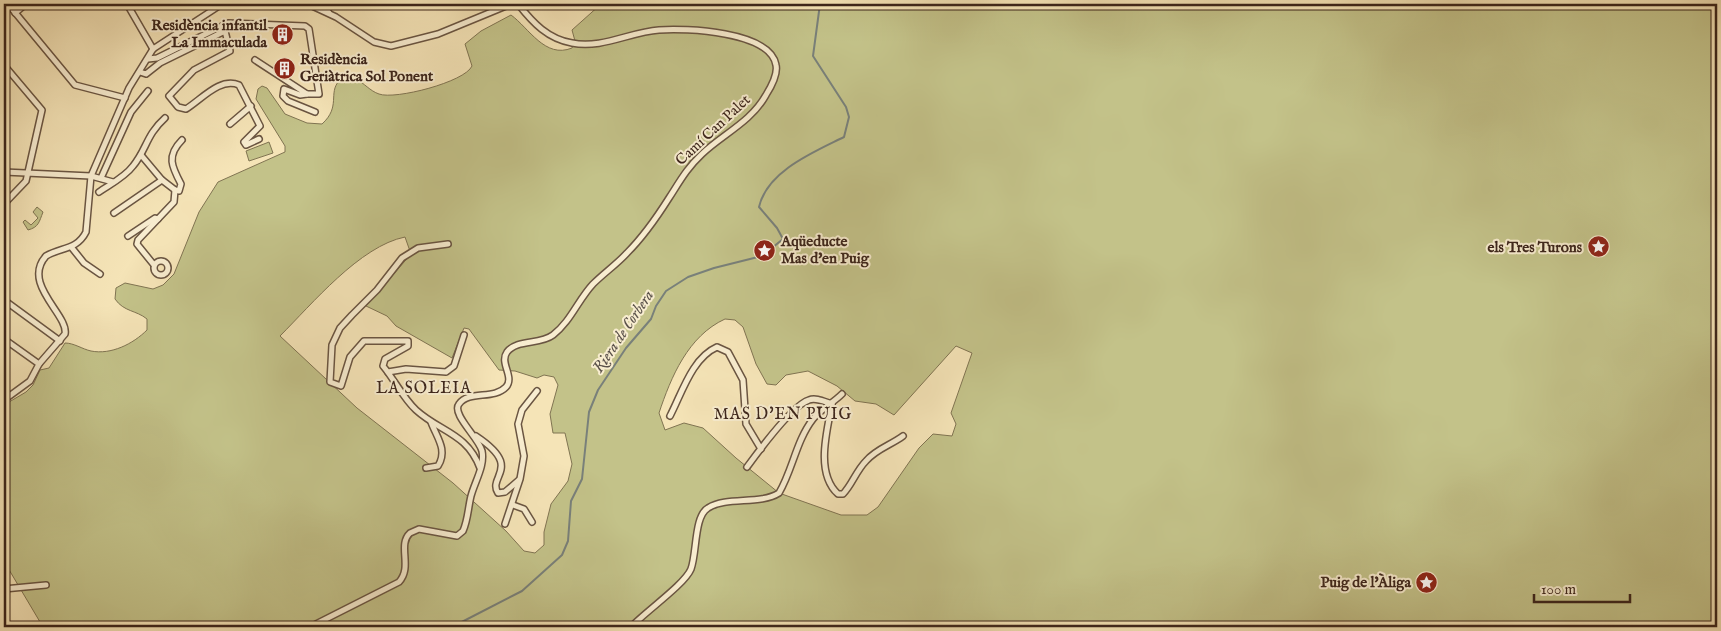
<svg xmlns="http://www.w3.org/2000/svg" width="1721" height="631" font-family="'IM FELL English',serif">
	<rect width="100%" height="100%" fill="#f5e4b7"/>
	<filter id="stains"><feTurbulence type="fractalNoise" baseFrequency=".004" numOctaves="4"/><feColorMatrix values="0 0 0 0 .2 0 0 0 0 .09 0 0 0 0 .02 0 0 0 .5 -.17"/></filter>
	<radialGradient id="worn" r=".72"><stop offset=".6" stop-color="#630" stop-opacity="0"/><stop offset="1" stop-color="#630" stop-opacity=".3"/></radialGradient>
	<g fill="#c3c289" stroke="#807452" fill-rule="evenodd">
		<path d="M601 4H1717V627H43L8 568 4 570V405L26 392 33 385 40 370 49 368 65 343C74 343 82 349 91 351 111 355 133 344 147 330V319C136 310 124 312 115 299L116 288 125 283 153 289 163 285 174 274 199 212 218 182 285 152V146L256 99 258 89 262 86 267 88 285 114 307 123 322 124C341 107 328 93 339 81L356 79C364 83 370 91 379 94 395 100 465 82 472 66L465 44 481 31 511 15C529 28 545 59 572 48L575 41 572 30ZM405 237 411 254 366 306 387 316 396 326 452 358 464 328 469 329 499 370 515 371 537 378 544 375 554 377 558 385 550 414 553 433H565L572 464 568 481 551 504 544 532V545L535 553 524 551 506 531 453 483 357 408 280 336C312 304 360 246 405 237ZM725 319 735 320 743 327 756 364 767 384 776 385 786 375 808 371 837 386 855 401 876 404 894 415 956 346 972 353 951 413 956 424 952 436 933 434 919 448 878 507 867 515H841L779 493 736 458 703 428 684 423 665 430 659 413C671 377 688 336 725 319Z"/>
		<polygon points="269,142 273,153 249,161 246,151"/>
		<path d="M37 207 43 212C39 222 39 227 28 230L23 222 25 220 31 225 38 218 33 212Z"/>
	</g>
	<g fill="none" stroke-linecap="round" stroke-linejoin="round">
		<path stroke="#79807a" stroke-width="2" d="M452 627 522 591 562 555 568 541 571 501 582 479 589 412 598 390 626 348 651 319 656 306 666 291 688 277 714 268 762 256 783 239 777 228 759 207C767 171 814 152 844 137L849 117 846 107 813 56 820 4"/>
		<defs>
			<g id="minor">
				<polyline points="8,4 75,85 125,98"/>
				<polyline points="51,4 52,5"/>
				<polyline points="127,4 153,49"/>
				<polyline points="252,4 306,4"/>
				<polyline points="308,4 336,17 374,42 391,46 438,34 511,4"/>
				<polyline points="327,4 325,8 329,13"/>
				<polyline points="15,13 26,4"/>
				<polyline points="153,49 219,6 244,4"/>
				<polyline points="148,59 157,58 228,23 305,26 309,29 319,94 307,94"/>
				<polyline points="255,60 307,94 300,95 284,89 283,96 288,101 315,112"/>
				<polyline points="4,65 42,110 26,181 4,204"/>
				<path d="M140 72 146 74 160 63 225 31 230 51 194 70 169 96 178 107 186 109C202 99 220 77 239 85L260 126 244 142 246 145 259 139"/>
				<polyline points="230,124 251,106"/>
				<polyline points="4,172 91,176 113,182"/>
				<polyline points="101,178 131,112 148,91"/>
				<path d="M175 190 179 191 181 184C172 167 166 156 182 140"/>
				<path d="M99 192C109 185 125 177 133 166 147 149 146 135 165 118"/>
				<polyline points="114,213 162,180 141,155"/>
				<polyline points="128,236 155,218 158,219"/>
				<path d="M448 244 418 248 402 258 377 290 352 315 340 328 332 345 330 382 341 386 350 357 364 341H408V346L385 359 383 366C394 379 403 398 416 410 440 432 467 433 480 468"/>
				<polyline points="72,248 84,263 100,274"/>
				<circle cx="161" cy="268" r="7"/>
				<polyline points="154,265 137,244 138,240 174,202 175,190 162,180"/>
				<polyline points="4,300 60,341"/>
				<polyline points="4,339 39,364"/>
				<polyline points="388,372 406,369 446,372 454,366 464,335"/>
				<path d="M4 400 30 381 39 364 65 334C69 315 21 284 46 256 61 247 77 250 86 232L91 176 129 88 153 49"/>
				<path d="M832 404C827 431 815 473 838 494H843C852 485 856 471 866 461 876 449 891 445 903 436"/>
				<path d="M670 416C682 393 692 358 717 347L728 352 743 380 746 424 761 449"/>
				<path d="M476 436C524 468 487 476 498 493L505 492 519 480"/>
				<path d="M747 467C758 452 792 405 809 400 816 397 825 402 832 404"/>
				<path d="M426 468 438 466C448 450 437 438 431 422"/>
				<polyline points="513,505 524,509 532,522"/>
				<polyline points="505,524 520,479 524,456 518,424 522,410 537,391"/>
				<polyline points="4,589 46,585"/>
				<path d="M310 627 399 582C413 567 397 545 410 533L419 529 457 536 463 531C468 520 468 508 471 496 475 481 485 466 482 451 479 438 451 414 459 404 469 390 494 400 506 387 515 377 499 363 507 352 517 339 540 345 553 335 571 321 578 300 593 284 604 273 617 264 627 253 643 237 657 217 669 198 680 181 687 168 702 154 723 134 751 122 766 95 771 87 778 74 776 65 770 31 685 28 659 30 630 32 602 49 572 43 548 39 533 23 518 4"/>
				<path d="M631 627C645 612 685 584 691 569 697 553 694 516 708 508 727 496 760 505 779 493 793 469 796 441 813 419 821 409 833 403 842 394"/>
			</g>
		</defs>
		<use href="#minor" stroke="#6a5542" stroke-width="8"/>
		<use href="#minor" stroke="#f8edd0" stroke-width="5"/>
	</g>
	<defs>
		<symbol id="building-disc" viewBox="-11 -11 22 22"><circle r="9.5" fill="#8f2418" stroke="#f8edd0"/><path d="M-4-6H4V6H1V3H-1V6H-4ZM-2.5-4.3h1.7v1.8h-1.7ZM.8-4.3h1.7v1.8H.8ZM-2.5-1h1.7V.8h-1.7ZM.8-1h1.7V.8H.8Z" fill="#fff"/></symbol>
		<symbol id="sight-disc" viewBox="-11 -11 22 22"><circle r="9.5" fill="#8f2418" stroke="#f8edd0"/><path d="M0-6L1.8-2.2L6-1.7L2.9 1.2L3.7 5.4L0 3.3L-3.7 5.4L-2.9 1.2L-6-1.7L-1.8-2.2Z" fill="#fff"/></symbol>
	</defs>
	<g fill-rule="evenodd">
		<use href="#building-disc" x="270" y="22" width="25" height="25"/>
		<use href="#building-disc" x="272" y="56" width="25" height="25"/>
		<use href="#sight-disc" x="1586" y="234" width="25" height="25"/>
		<use href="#sight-disc" x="752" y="238" width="25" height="25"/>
		<use href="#sight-disc" x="1414" y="570" width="25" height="25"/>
	</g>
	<g text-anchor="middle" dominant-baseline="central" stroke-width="4" stroke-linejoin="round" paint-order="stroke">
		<g font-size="15" font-weight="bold" fill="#3c251b" stroke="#f8edd0" text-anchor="end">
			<text x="267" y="25">Residència infantil<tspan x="267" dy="17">La Immaculada</tspan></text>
			<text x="300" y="59" text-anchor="start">Residència<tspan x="300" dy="17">Geriàtrica Sol Ponent</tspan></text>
			<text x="781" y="241" text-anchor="start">Aqüeducte<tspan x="781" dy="17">Mas d'en Puig</tspan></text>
			<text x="1582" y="247">els Tres Turons</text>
			<text x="1411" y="582">Puig de l'Àliga</text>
		</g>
		<g font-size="15" fill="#3c251b" stroke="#f8edd0">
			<text transform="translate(713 130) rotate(-43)">Camí Can Palet</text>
		</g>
		<g font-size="16" font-style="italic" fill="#5b524b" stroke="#f8edd0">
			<text transform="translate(624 332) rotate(-56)">Riera de Corbera</text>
		</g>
		<g font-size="16" letter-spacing="1" fill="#3c251b" stroke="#f8edd0">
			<text x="424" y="389">LA SOLEIA</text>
			<text x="783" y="415">MAS D'EN PUIG</text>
		</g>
	</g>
	<rect width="1721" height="631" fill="none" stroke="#f5e4b7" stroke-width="20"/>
	<rect x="5" y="5" width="1711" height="621" fill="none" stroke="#3c251b" stroke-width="2.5"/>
	<rect x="10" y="10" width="1701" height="611" fill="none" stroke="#3c251b"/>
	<path d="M1534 594v8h96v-8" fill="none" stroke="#3c251b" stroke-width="2.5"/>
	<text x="1541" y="594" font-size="15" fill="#3c251b" stroke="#f8edd0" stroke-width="4" paint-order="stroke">100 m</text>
	<rect width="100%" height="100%" filter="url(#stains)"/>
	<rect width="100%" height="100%" fill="url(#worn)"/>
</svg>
